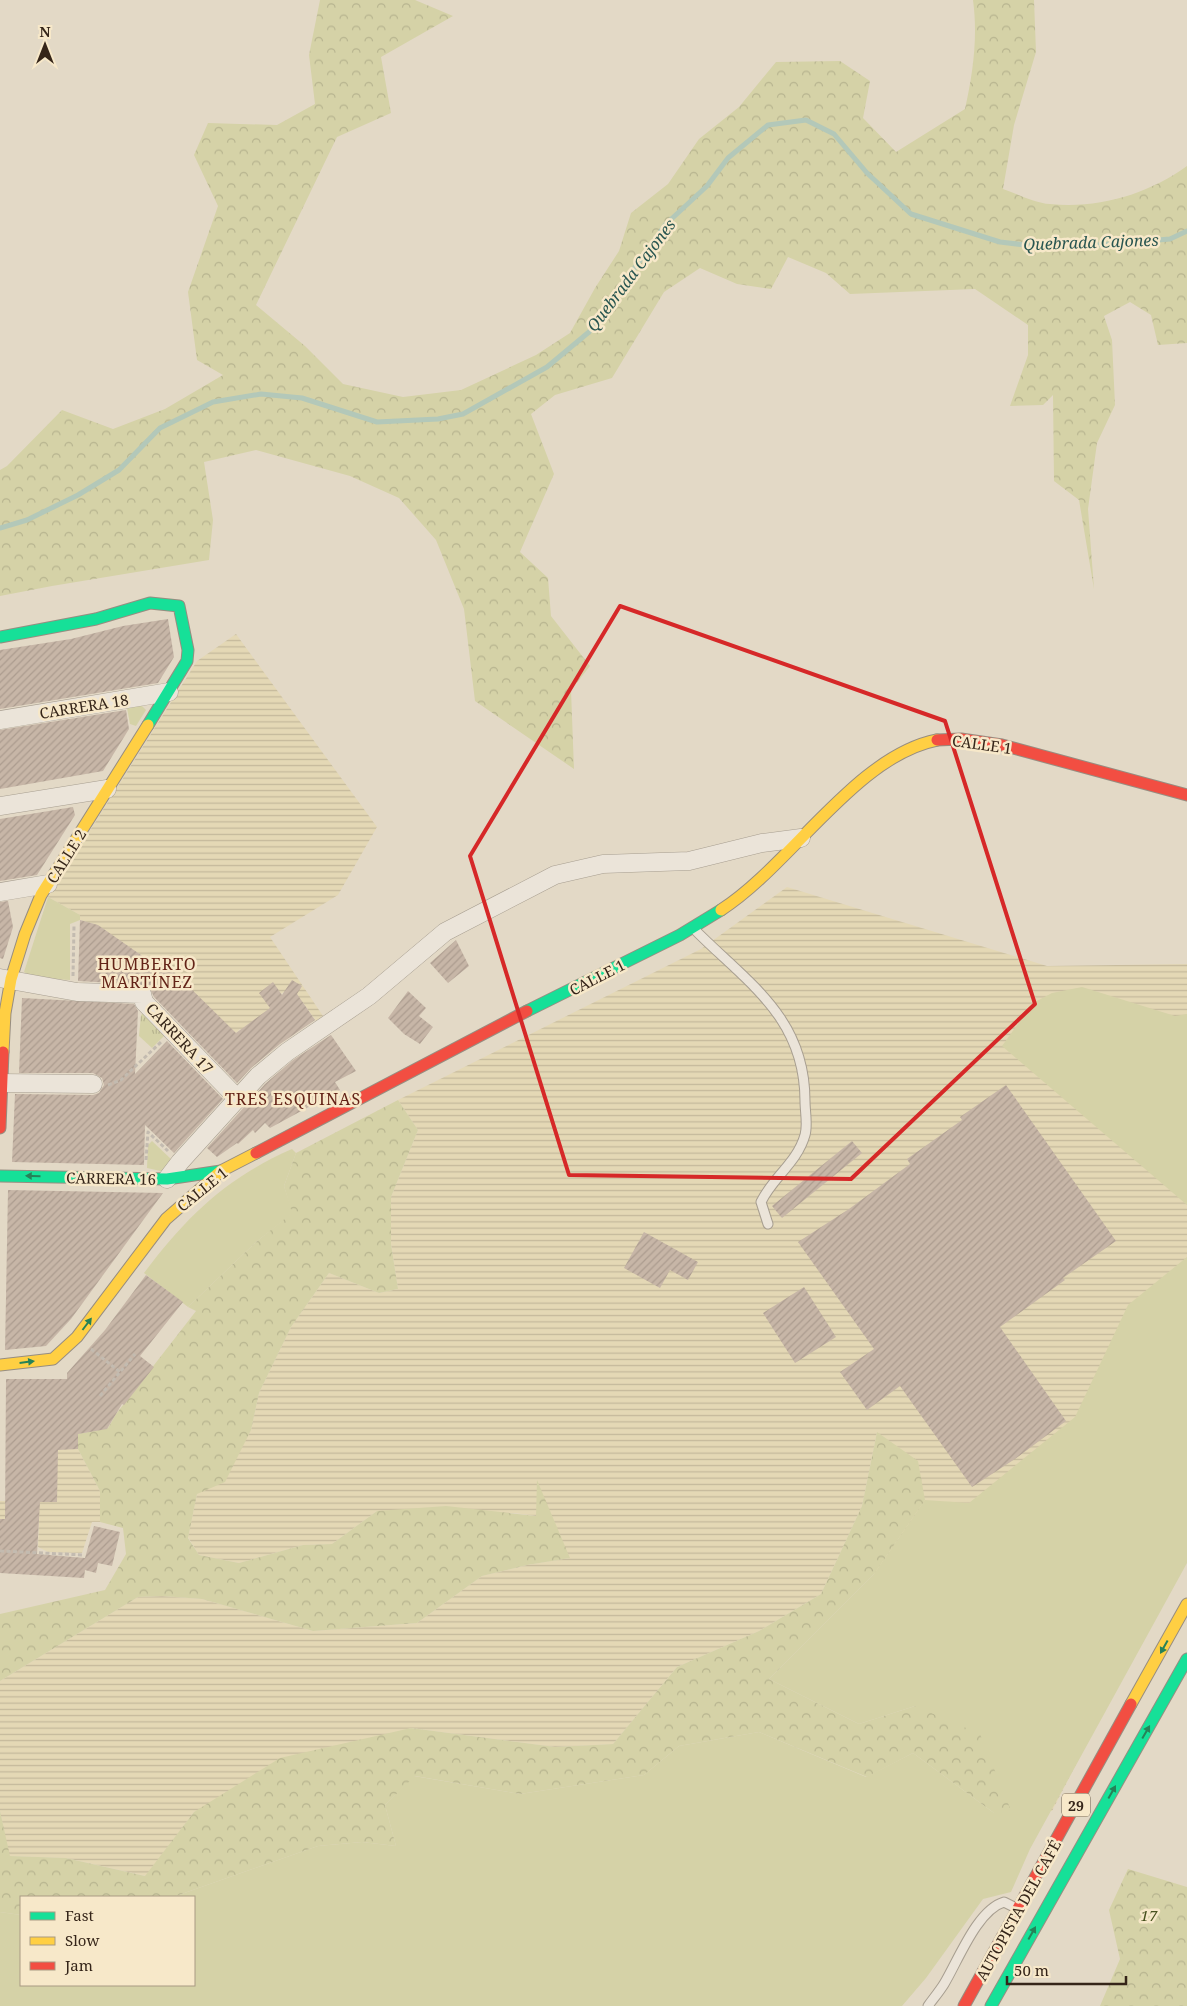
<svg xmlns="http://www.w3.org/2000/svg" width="1187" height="2006" font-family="'Noto Serif',serif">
	<defs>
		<pattern id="farmland-rules" width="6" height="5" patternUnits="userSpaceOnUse" patternTransform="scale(1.25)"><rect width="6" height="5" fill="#e4d8b5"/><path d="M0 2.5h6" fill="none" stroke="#c4b99b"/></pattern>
		<pattern id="forest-crowns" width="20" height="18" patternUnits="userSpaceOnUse" patternTransform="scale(1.25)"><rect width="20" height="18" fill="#d5d2a7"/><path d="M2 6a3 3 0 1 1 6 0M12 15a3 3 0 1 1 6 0" fill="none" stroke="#b7b48f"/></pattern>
		<pattern id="park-tufts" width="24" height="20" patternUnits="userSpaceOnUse" patternTransform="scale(1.25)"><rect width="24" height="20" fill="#d5d2a7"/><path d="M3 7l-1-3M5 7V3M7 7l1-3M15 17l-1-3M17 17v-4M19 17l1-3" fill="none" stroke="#b7b48f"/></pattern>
		<pattern id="building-hatch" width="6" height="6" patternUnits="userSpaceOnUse" patternTransform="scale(1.25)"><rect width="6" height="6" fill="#c7b6a7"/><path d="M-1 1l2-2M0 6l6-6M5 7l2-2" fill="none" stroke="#ac9c8f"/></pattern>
	</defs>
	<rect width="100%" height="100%" fill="#e3d9c6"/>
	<g fill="url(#farmland-rules)">
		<polygon points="236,634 377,827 338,895 270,937 323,1016 316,1021 304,1004 288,989 281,994 273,983 281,1023 247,1036 240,1029 236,1033 157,963 151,962 97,925 80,920 80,915 48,897 197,661"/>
		<polygon points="787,887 1047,966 1187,964 1187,1549 1052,1811 1012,1813 874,1574 877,1432 862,1506 821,1594 759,1631 677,1667 613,1744 555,1747 411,1728 194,1812 146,1876 66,1858 9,1856 0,1811 0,1681 138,1597 162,1596 202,1599 313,1631 417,1623 482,1576 527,1565 569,1558 537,1482 537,1516 514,1513 377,1511 332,1544 303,1545 239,1563 199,1555 188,1537 197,1494 251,1430 259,1393 291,1327 329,1273 379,1293 398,1289 391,1244 391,1197 418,1130 398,1100 701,949"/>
		<polygon points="57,1444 78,1449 100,1491 100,1522 92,1522 82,1553 48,1552 38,1547 39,1520 0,1519 0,1501 57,1502"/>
	</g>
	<g fill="#d5d2a7">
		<polygon points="141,705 146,710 136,726 130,724 127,708"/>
		<polygon points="48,897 80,915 80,920 70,924 70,980 34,978 24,972"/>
		<polygon points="1082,987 1175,1016 1187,1014 1187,1205 1002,1046 1033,1003 1052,993"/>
		<polygon points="152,1141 172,1160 165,1172 147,1168 148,1145"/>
		<path d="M292 1149 296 1153 284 1186 293 1213 256 1242 188 1307 144 1273C187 1216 226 1178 292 1149Z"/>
		<polygon points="1187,1257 1187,1563 1030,1849 1011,1892 983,1899 926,1978 902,2006 0,2006 0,1912 21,1915 21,1985 194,1985 194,1897 173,1897 318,1846 362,1842 396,1846 385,1805 414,1776 520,1794 644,1775 679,1746 759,1732 866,1777 913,1753 994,1813 915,1706 859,1724 769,1679 874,1574 925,1500 969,1503 1075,1417 1128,1305"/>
	</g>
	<g fill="url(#forest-crowns)">
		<path d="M320 0H415L453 16 381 57 391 113 337 137 256 305 305 346 343 384 403 397 461 390 536 355 570 333 595 288 619 251 631 213 668 184 699 139 739 107 776 62 840 61 870 81 863 118 896 152 965 109C973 73 978 37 973 0H1034L1036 52 1014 125 1003 189C1018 194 1035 203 1050 204 1099 209 1148 194 1187 166V343L1158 345 1151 315 1130 302 1104 316 1112 340 1115 405 1097 443 1088 509 1094 589 1079 500 1054 481 1053 395 1043 405 1010 406 1028 355V325L975 289 850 294 826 273 788 257 771 289 737 284 700 268 664 292 612 378 555 395 531 414 554 474 520 552 548 578 551 616 590 666 571 690 574 769 475 701 464 609 436 540 399 498 350 476 256 450 204 462 213 520 209 560 52 586 0 596V470L7 466 62 410 113 429 165 409 223 375 197 360 188 292 218 206 194 155 208 123 277 125 315 104 309 55Z"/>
		<polygon points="398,1100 418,1130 391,1197 391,1244 398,1289 379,1293 329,1273 291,1327 259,1393 251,1430 225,1482 197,1494 188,1538 199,1555 239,1563 303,1545 332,1544 377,1511 446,1506 536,1516 537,1480 570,1558 527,1565 482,1576 417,1623 313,1631 202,1599 162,1596 138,1597 0,1681 0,1614 105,1590 126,1554 123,1528 100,1522 100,1491 78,1449 78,1434 108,1428 116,1414 196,1311 188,1307 256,1242 292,1213 284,1186 296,1153"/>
		<polygon points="877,1432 918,1461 925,1500 874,1574 769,1679 859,1724 915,1706 980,1734 1012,1813 994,1813 913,1753 867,1777 759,1732 679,1746 644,1775 520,1794 415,1776 385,1805 396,1846 362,1842 318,1846 173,1897 21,1897 21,1915 0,1912 0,1811 10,1856 66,1858 145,1876 194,1812 280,1758 411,1728 555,1747 613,1744 677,1667 759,1631 821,1594 862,1506"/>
		<polygon points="1128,1869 1187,1887 1187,2006 1100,2006 1120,1959 1109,1910"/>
	</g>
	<polygon fill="url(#park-tufts)" points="145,1012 165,1035 152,1048 139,1036 141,1015"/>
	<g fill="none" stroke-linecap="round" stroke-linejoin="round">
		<polyline stroke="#b3c8b9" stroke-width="5" points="0,528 27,520 78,495 119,470 160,428 213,402 261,394 302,398 377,422 438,419 463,414 547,367 589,332 666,224 707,186 728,158 768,125 806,120 834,134 867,173 911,214 1000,242 1034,246 1097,245 1170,239 1187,231"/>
	</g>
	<g fill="url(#building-hatch)">
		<polygon points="168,619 174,657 158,683 0,709 0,650 71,639 123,626"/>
		<polygon points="126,710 129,729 103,771 0,789 0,730"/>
		<polygon points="73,807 75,815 37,875 0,881 0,819"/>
		<polygon points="8,901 13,927 3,959 0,958 0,902"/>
		<polygon points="80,920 98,925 151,962 157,962 175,973 236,1033 270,1008 259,993 273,982 282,995 292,980 302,986 297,994 315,1020 280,1044 251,1068 237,1083 154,997 148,985 78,981"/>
		<polygon points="456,940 469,966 448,983 430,963"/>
		<polygon points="408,991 426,1008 419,1016 433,1027 420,1044 404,1034 388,1018"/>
		<polygon points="22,998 134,1004 138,1011 135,1074 167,1041 223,1099 174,1153 145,1125 144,1165 12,1162 15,1094 93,1095 99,1093 104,1085 102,1078 93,1073 19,1073"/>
		<polygon points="331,1035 356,1071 335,1082 340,1090 270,1128 265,1123 255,1133 253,1130 238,1144 237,1143 217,1157 207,1148 265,1084 293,1060"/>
		<polygon points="1006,1085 1116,1241 1063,1278 1065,1280 1000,1327 1066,1421 1015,1459 972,1487 900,1386 867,1410 840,1372 874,1349 798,1242 849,1209 910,1164 907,1159 962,1120 960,1117"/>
		<polygon points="852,1141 862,1153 782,1218 772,1206"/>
		<polygon points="8,1190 163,1193 71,1319 46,1346 5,1350"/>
		<polygon points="644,1232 698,1262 688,1280 670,1270 660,1288 624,1268"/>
		<polygon points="146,1275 183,1302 140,1356 154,1367 124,1405 122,1404 107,1429 78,1434 78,1449 58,1450 57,1502 40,1502 37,1554 85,1558 94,1526 120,1532 112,1566 98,1563 96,1573 85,1570 84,1578 0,1573 0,1519 5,1519 6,1379 67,1379 67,1373 105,1330"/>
		<polygon points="804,1287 836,1337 795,1363 763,1313"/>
	</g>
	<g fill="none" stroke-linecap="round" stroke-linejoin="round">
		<defs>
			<g id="lane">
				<path d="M693 928C746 982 805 1016 805 1101 805 1112 808 1125 805 1135 797 1163 773 1177 761 1202L768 1224"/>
				<path d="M928 2006C933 1999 939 1992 944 1984 958 1961 977 1910 1004 1902L1014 1907"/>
			</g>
			<g id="street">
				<polyline points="0,720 169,692"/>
				<polyline points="0,806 107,789"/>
				<polyline points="0,892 48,884"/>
				<polyline points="0,978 77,992 142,994 144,1002 237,1098"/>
				<polyline points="0,1083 93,1084"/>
				<polyline points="167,1179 180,1162 258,1076 287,1052 369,996 445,932 555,875 603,864 689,861 762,843 801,838"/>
			</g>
			<g id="fast">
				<polyline points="0,637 96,619 150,603 179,606 188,650 187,661 148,725"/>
				<polyline points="527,1011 680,935 721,910"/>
				<polyline points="0,1176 167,1179 221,1171"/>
				<polyline points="991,2006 1187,1659"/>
			</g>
			<g id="slow">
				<path d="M721 910C791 865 856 756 937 740"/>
				<polyline points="3,1052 5,1013 11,979 25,934 41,895 148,725"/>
				<polyline points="0,1365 53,1359 77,1337 166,1219 221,1171 256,1153"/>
				<polyline points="1131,1704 1187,1604"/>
			</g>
			<g id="jam">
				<polyline points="937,740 961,739 1002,745 1187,795"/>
				<polyline points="0,1128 3,1052"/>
				<polyline points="256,1153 527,1011"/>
				<polyline points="964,2006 1131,1704"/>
			</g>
		</defs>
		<use href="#lane" stroke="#a79e90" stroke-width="11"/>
		<use href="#street" stroke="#a79e90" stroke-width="19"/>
		<use href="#fast" stroke="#978d80" stroke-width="13"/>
		<use href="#slow" stroke="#978d80" stroke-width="13"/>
		<use href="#jam" stroke="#978d80" stroke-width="13"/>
		<g stroke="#c3bbb0" stroke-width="3" stroke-dasharray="4 2.5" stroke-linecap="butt">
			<polyline points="73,976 74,926"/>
			<polyline points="108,1085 121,1080 161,1042"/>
			<polyline points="146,1160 148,1132 168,1151"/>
			<polyline points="91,1349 120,1372"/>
			<polyline points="100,1396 135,1354"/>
			<polyline points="0,1551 84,1555"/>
		</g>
		<use href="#lane" stroke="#ebe4d9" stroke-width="9"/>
		<use href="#street" stroke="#ebe4d9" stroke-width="18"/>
		<use href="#fast" stroke="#16e098" stroke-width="11"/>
		<use href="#slow" stroke="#ffcf43" stroke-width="11"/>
		<use href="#jam" stroke="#f24e42" stroke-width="11"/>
	</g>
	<defs><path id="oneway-solid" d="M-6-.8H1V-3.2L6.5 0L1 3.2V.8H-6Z" transform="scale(1.25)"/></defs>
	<g fill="#268258">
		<use href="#oneway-solid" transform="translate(33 1176) rotate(-179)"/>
		<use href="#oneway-solid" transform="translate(87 1324) rotate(-53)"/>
		<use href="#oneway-solid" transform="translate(27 1362) rotate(-7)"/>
		<use href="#oneway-solid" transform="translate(1164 1647) rotate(119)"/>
		<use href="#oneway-solid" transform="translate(1146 1732) rotate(-60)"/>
		<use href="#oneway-solid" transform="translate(1112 1792) rotate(-61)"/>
		<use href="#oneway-solid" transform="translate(1032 1933) rotate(-61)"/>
	</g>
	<path fill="none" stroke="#d62828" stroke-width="4" stroke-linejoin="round" d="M620 606 945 721 1035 1004 851 1179 569 1175 470 856Z"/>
	<g text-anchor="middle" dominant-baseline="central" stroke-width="5" stroke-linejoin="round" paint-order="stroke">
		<rect fill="#f7e8c9" stroke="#6f604e" stroke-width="1" x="1062" y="1793.5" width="28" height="23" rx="4"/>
		<g font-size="14" font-weight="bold" fill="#352519">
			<text x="1076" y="1805">29</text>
		</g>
		<g font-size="15" fill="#352519" stroke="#f7e8c9">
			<text transform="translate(84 706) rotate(-9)">CARRERA 18</text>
			<text transform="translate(982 744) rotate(8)">CALLE 1</text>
			<text transform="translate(66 856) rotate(-58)">CALLE 2</text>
			<text transform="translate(597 977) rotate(-27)">CALLE 1</text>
			<text transform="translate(180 1038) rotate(47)">CARRERA 17</text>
			<text transform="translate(111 1178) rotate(1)">CARRERA 16</text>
			<text transform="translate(202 1189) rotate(-39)">CALLE 1</text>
			<text transform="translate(1018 1910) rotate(-61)">AUTOPISTA DEL CAFÉ</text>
		</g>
		<g font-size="15" font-style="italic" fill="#48521f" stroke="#f7e8c9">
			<text x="1149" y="1915">17</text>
		</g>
		<g font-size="16" font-style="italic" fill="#285550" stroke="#f7e8c9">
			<text transform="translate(1091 242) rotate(-2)">Quebrada Cajones</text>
			<text transform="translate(631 275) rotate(-53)">Quebrada Cajones</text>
		</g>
		<g font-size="16" letter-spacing="1" fill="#632317" stroke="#f7e8c9">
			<text x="147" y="964">HUMBERTO<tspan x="147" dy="18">MARTÍNEZ</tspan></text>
			<text x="293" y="1099">TRES ESQUINAS</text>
		</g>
	</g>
	<rect x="20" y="1896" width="175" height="90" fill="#f7e8c9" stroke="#a99a83"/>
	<rect x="30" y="1912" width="25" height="8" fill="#16e098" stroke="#a99a83"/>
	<text x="65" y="1921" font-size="15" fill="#352519">Fast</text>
	<rect x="30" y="1937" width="25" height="8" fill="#ffcf43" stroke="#a99a83"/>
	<text x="65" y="1946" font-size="15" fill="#352519">Slow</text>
	<rect x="30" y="1962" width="25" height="8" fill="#f24e42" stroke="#a99a83"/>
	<text x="65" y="1971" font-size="15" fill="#352519">Jam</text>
	<g transform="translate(45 45)" stroke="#f7e8c9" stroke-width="4" paint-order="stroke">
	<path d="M0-4L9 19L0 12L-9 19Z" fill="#352519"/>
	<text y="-8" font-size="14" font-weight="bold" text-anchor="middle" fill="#352519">N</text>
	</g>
	<path d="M1007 1976v8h119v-8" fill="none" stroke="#352519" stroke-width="2.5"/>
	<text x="1014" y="1976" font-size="15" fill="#352519" stroke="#f7e8c9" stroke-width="4" paint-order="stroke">50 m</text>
</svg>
